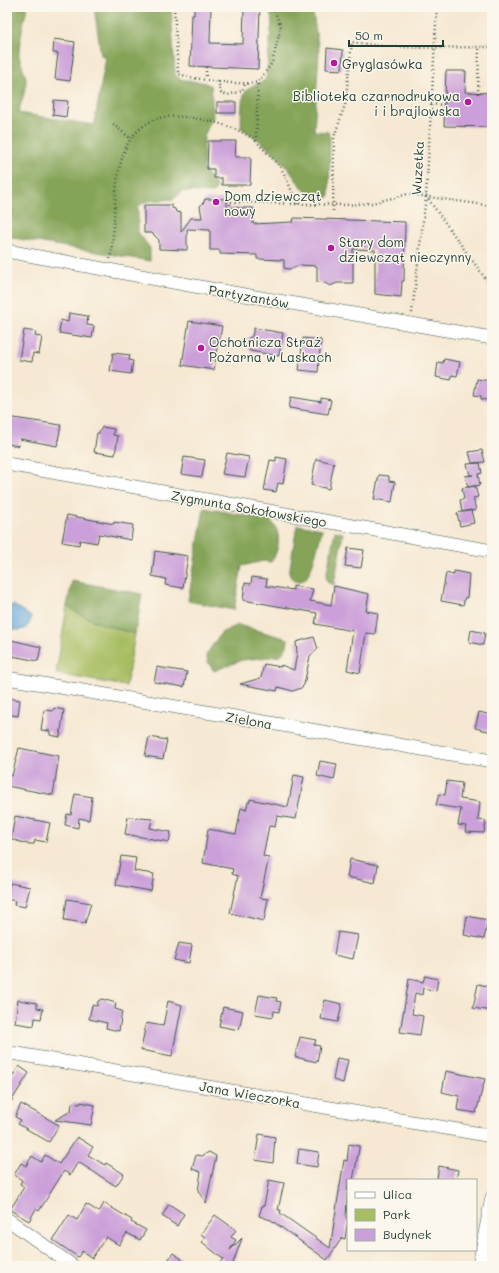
<svg xmlns="http://www.w3.org/2000/svg" width="499" height="1273" font-family="Mali,sans-serif">
	<rect width="100%" height="100%" fill="#fbf7ec"/>
	<filter id="ink" filterUnits="userSpaceOnUse"><feTurbulence type="fractalNoise" baseFrequency=".025" numOctaves="2"/><feDisplacementMap in="SourceGraphic" scale="8" xChannelSelector="R" yChannelSelector="G"/><feConvolveMatrix kernelMatrix="1 2 1 2 8 2 1 2 1" color-interpolation-filters="sRGB"/></filter>
	<filter id="wash" filterUnits="userSpaceOnUse"><feTurbulence type="fractalNoise" baseFrequency=".012" numOctaves="4" result="noise"/><feDisplacementMap in="SourceGraphic" scale="16" xChannelSelector="R" yChannelSelector="G"/><feGaussianBlur stdDeviation="0.9" result="paint"/><feColorMatrix in="noise" values="0 0 0 0 0 0 0 0 0 0 0 0 0 0 0 0 0 1.4 0 .05"/><feComposite in="paint" operator="in"/></filter>
	<g filter="url(#wash)">
		<rect width="100%" height="100%" fill="#f6e8d2"/>
		<path fill="#a7bd62" stroke="#637d4b" d="M67 606C88 621 111 627 135 634L126 686 56 674Z"/>
		<g fill="#85a458" stroke="#527046">
			<path d="M7 7H28C25 11 18 51 19 56 21 65 26 72 26 82 25 93 21 103 18 113L94 125 106 57 101 55 94 7H171L175 75C185 85 201 78 211 86L213 117 204 136 203 170 215 184 216 190 213 193 183 191 174 199 148 201 138 206V232L150 248V261L7 237Z"/>
			<path d="M269 7H312L319 51 314 131 328 132 330 139 329 197H312C300 188 294 175 284 164 271 150 258 138 241 128 242 116 239 96 249 88 255 83 261 84 266 79L272 21Z"/>
			<path d="M204 508 270 520C282 531 280 549 271 562L263 561 242 566 234 610 188 601Z"/>
			<path d="M297 525 322 529C320 539 312 571 306 578 303 582 298 581 294 581L289 574Z"/>
			<polygon points="335,531 343,533 334,585 327,582 326,577"/>
			<path d="M72 581 142 594 135 634C111 627 88 621 67 606Z"/>
			<path d="M238 625 288 639C288 646 285 652 279 656L242 660 214 671 209 664 206 655 221 633Z"/>
		</g>
		<path fill="#65a5d8" stroke="#427186" d="M13 605C16 606 29 615 31 617 30 632 18 632 7 627V608Z"/>
		<g id="blocks">
			<g fill="#cb9fd9">
				<polygon points="194,7 211,7 210,43 243,44 244,7 260,7 258,69 190,66 192,15 194,15"/>
				<polygon points="54,39 75,42 70,81 55,79 58,53 53,53"/>
				<polygon points="327,48 343,50 342,70 326,69"/>
				<polygon points="446,71 466,71 465,92 492,93 492,127 444,126"/>
				<polygon points="54,100 68,101 66,117 53,115"/>
				<rect x="217" y="102" width="19" height="11"/>
				<polygon points="208,141 236,141 235,157 251,157 250,185 222,185 222,178 214,178 214,169 207,169"/>
				<polygon points="205,199 227,199 227,208 253,208 253,224 293,222 294,218 405,222 404,281 402,281 401,297 375,294 375,250 353,249 353,283 337,283 330,286 325,283 317,282 317,266 300,265 289,269 284,268 284,260 257,259 257,255 220,254 220,250 210,250 210,230 187,229 187,250 159,249 159,240 152,233 144,233 144,205 172,205 172,208 175,209 176,212 181,213 181,232 191,218 202,218 200,206 204,202"/>
				<polygon points="69,313 88,316 87,325 94,326 92,338 59,333 61,320 68,322"/>
				<polygon points="189,321 222,326 214,370 182,365"/>
				<polygon points="254,328 283,333 279,356 250,351 244,341 252,336"/>
				<polygon points="24,330 36,332 35,336 42,337 39,354 33,353 32,362 19,360"/>
				<polygon points="303,338 321,340 318,372 299,370"/>
				<polygon points="113,353 130,355 129,360 133,361 131,374 110,371"/>
				<polygon points="444,359 460,362 457,376 452,375 451,380 436,377 438,362 443,363"/>
				<polygon points="477,379 490,381 489,388 492,389 492,401 481,399 481,396 474,395"/>
				<polygon points="291,397 321,402 321,398 331,400 328,414 289,408"/>
				<polygon points="7,417 61,425 57,446 20,439 19,446 7,444"/>
				<polygon points="102,427 114,429 113,435 118,436 115,455 94,452 97,433 99,433"/>
				<polygon points="482,450 485,462 472,463 469,452"/>
				<polygon points="227,453 249,457 245,477 222,474"/>
				<polygon points="184,457 205,460 202,477 181,474"/>
				<polygon points="276,457 287,459 283,484 278,483 276,492 264,490 270,460 276,461"/>
				<polygon points="316,459 334,463 329,489 311,485"/>
				<polygon points="480,463 482,473 478,474 480,485 468,487 465,476 473,475 470,475 467,464"/>
				<polygon points="379,475 389,476 389,481 395,482 392,502 374,499"/>
				<polygon points="475,486 478,497 473,498 476,510 462,512 460,500 464,499 462,488"/>
				<polygon points="471,510 474,523 460,526 457,513"/>
				<polygon points="67,515 114,524 114,522 133,525 131,540 99,534 97,543 80,540 79,545 62,542"/>
				<polygon points="348,548 364,550 361,568 345,566"/>
				<polygon points="155,551 188,556 183,588 165,585 166,579 152,576"/>
				<polygon points="454,571 469,574 467,598 465,597 463,605 441,601 446,573 454,575"/>
				<polygon points="252,577 267,579 266,586 293,590 293,586 313,589 310,601 331,605 334,586 369,594 366,611 378,613 375,634 366,633 360,673 347,670 353,631 315,624 317,613 243,600 245,583 251,584"/>
				<polygon points="471,630 485,633 483,645 469,642"/>
				<polygon points="314,637 318,649 310,656 304,685 301,688 293,691 278,687 277,691 240,684 261,678 264,664 281,667 281,665 294,670 297,653 296,642"/>
				<polygon points="7,639 41,647 38,661 7,655"/>
				<polygon points="157,667 187,672 184,687 154,682"/>
				<polygon points="7,698 20,700 18,716 7,714"/>
				<polygon points="54,708 64,710 60,737 50,735 50,731 41,730 44,710 53,711"/>
				<polygon points="479,712 492,715 492,732 475,728"/>
				<polygon points="149,737 167,740 163,759 145,756"/>
				<polygon points="19,748 59,756 53,795 7,786 7,774 12,776"/>
				<polygon points="320,761 337,764 334,780 317,776"/>
				<polygon points="294,775 304,777 296,819 277,816 275,827 269,826 263,856 269,857 260,898 268,899 264,921 230,913 238,876 232,874 233,869 203,863 208,829 236,834 241,808 246,810 248,802 250,802 250,799 288,807"/>
				<polygon points="447,781 462,783 460,799 480,802 478,820 486,821 484,833 465,832 466,826 458,825 461,809 436,805 439,794 445,795"/>
				<polygon points="75,794 92,797 89,820 79,818 78,828 65,825 67,814 71,815"/>
				<polygon points="15,816 50,823 46,842 35,840 34,844 27,844 11,839"/>
				<polygon points="128,817 152,819 150,828 171,832 169,842 125,834"/>
				<polygon points="121,856 136,858 134,871 154,874 151,891 116,885"/>
				<polygon points="350,859 378,865 375,883 347,877"/>
				<polygon points="10,883 30,887 25,907 14,905 15,901 7,899"/>
				<polygon points="67,899 91,903 85,923 64,920"/>
				<polygon points="467,916 488,920 484,939 464,935"/>
				<polygon points="338,932 358,935 353,959 334,955"/>
				<polygon points="179,943 192,945 189,963 174,960"/>
				<polygon points="425,976 438,979 436,991 423,988 422,995 415,993 412,1014 423,1016 420,1035 400,1032 409,979 423,982"/>
				<polygon points="478,984 492,987 492,1011 473,1008"/>
				<polygon points="259,995 277,998 276,1001 281,1002 279,1012 274,1011 273,1017 255,1014"/>
				<polygon points="102,999 116,1003 115,1009 122,1011 119,1031 106,1028 107,1023 89,1019 92,1005 97,1006 98,1001"/>
				<polygon points="18,1000 37,1003 37,1008 43,1009 41,1019 35,1018 34,1026 15,1023"/>
				<polygon points="325,1000 342,1004 338,1022 321,1019"/>
				<polygon points="168,1001 182,1005 172,1056 141,1050 146,1023 163,1026"/>
				<polygon points="223,1007 243,1011 239,1030 219,1026"/>
				<polygon points="300,1037 316,1040 314,1045 320,1046 317,1062 295,1057"/>
				<polygon points="337,1058 348,1060 343,1083 333,1080"/>
				<polygon points="19,1066 29,1073 7,1108 7,1085"/>
				<polygon points="446,1071 485,1079 476,1113 457,1110 459,1096 442,1092"/>
				<polygon points="81,1102 95,1105 91,1125 55,1120 71,1111 72,1103 80,1104"/>
				<polygon points="21,1104 59,1125 49,1142 18,1124 21,1120 15,1117"/>
				<polygon points="259,1134 275,1137 273,1163 255,1160"/>
				<polygon points="77,1137 93,1147 88,1155 105,1165 106,1163 124,1174 116,1186 78,1162 70,1175 64,1171 39,1211 36,1209 29,1221 10,1210 24,1187 20,1184 22,1180 14,1175 21,1163 26,1166 32,1156 41,1162 45,1155 59,1164"/>
				<polygon points="349,1144 359,1146 359,1149 353,1180 348,1180 346,1218 348,1220 345,1239 342,1238 327,1260 271,1220 259,1216 262,1206 264,1206 269,1180 284,1183 278,1210 281,1210 280,1213 330,1248 344,1160 347,1161"/>
				<polygon points="299,1149 319,1152 317,1167 297,1164"/>
				<polygon points="209,1152 216,1156 206,1203 198,1191 201,1172 192,1169 196,1155 202,1156"/>
				<polygon points="439,1166 458,1170 456,1180 441,1180 437,1178"/>
				<polygon points="104,1203 132,1220 131,1222 146,1230 140,1240 127,1233 119,1245 106,1237 92,1258 82,1251 78,1257 53,1240 69,1215 77,1220 86,1204 99,1212"/>
				<polygon points="169,1204 184,1214 177,1226 162,1216"/>
				<polygon points="215,1215 236,1230 231,1237 236,1240 230,1250 242,1238 232,1266 217,1266 223,1259 202,1242 205,1237 201,1234"/>
				<polygon points="173,1253 182,1259 177,1266 164,1266"/>
			</g>
		</g>
	</g>
	<g filter="url(#ink)">
		<use href="#blocks" fill-opacity="0" stroke="#3f574c" stroke-width="1"/>
		<g fill="none" stroke-linecap="round" stroke-linejoin="round">
			<defs>
				<g id="minor">
					<polyline points="7,251 216,290 492,338"/>
					<polyline points="7,464 492,551"/>
					<polyline points="7,678 492,761"/>
					<polyline points="7,1053 18,1054 492,1136"/>
					<polyline points="7,1219 73,1266"/>
					<polyline points="479,1266 492,1197"/>
				</g>
			</defs>
			<use href="#minor" stroke="#3f574c" stroke-width="14"/>
			<g stroke="#3f574c" stroke-width="2.5" stroke-dasharray="1 3" stroke-linecap="butt">
				<path d="M174 7 178 71 179 74C197 80 240 86 258 82"/>
				<polyline points="206,67 206,79"/>
				<polyline points="218,81 221,93 228,95 242,91 246,82"/>
				<polyline points="478,94 479,47"/>
				<polyline points="431,104 444,105"/>
				<polyline points="113,124 131,139"/>
				<polyline points="256,141 258,82 272,63 281,27 273,7"/>
				<polyline points="426,196 492,288"/>
				<polyline points="230,209 230,202 344,205 372,203 408,194 492,206"/>
				<path d="M333 211 334 137 345 105 352 42C398 50 445 47 492 47"/>
				<path d="M110 259C117 224 111 169 130 140 135 132 147 122 156 119 180 111 238 124 257 142 264 150 273 158 280 167 286 175 293 195 298 205"/>
				<polyline points="412,313 426,196 437,7"/>
			</g>
			<use href="#minor" stroke="#fff" stroke-width="13"/>
		</g>
	</g>
	<g fill="#b5179e" stroke="#fbf7ec" stroke-width="1.5">
		<circle cx="334" cy="63" r="4"/>
		<circle cx="468" cy="102" r="4"/>
		<circle cx="216" cy="202" r="4"/>
		<circle cx="331" cy="248" r="4"/>
		<circle cx="201" cy="348" r="4"/>
	</g>
	<g text-anchor="middle" dominant-baseline="central" stroke-width="3" stroke-linejoin="round" paint-order="stroke">
		<g font-size="13" fill="#1f3d34" stroke="#fbf7ec" text-anchor="start">
			<text x="342" y="63">Gryglasówka</text>
			<text x="460" y="95" text-anchor="end">Biblioteka czarnodrukowa<tspan x="460" dy="15">i i brajlowska</tspan></text>
			<text x="224" y="195">Dom dziewcząt<tspan x="224" dy="15">nowy</tspan></text>
			<text x="339" y="241">Stary dom<tspan x="339" dy="15">dziewcząt nieczynny</tspan></text>
			<text x="209" y="341">Ochotnicza Straż<tspan x="209" dy="15">Pożarna w Laskach</tspan></text>
		</g>
		<g font-size="13" fill="#1f3d34" stroke="#fbf7ec">
			<text transform="translate(417 168) rotate(-87)">Wuzetka</text>
			<text transform="translate(249 296) rotate(10)">Partyzantów</text>
			<text transform="translate(249 508) rotate(10)">Zygmunta Sokołowskiego</text>
			<text transform="translate(249 720) rotate(10)">Zielona</text>
			<text transform="translate(250 1094) rotate(10)">Jana Wieczorka</text>
		</g>
	</g>
	<rect width="499" height="1273" fill="none" stroke="#fbf7ec" stroke-width="24"/>
	<rect x="347" y="1179" width="130" height="72" fill="#fbf7ec" stroke="#a3ada2"/>
	<rect x="355" y="1192" width="20" height="6" fill="#ffffff" stroke="#a3ada2"/>
	<text x="383" y="1199" font-size="12" fill="#1f3d34">Ulica</text>
	<rect x="355" y="1209" width="20" height="12" fill="#a7bd62" stroke="#a3ada2"/>
	<text x="383" y="1219" font-size="12" fill="#1f3d34">Park</text>
	<rect x="355" y="1229" width="20" height="12" fill="#cb9fd9" stroke="#a3ada2"/>
	<text x="383" y="1239" font-size="12" fill="#1f3d34">Budynek</text>
	<path d="M349 40v6h94v-6" fill="none" stroke="#1f3d34" stroke-width="2"/>
	<text x="355" y="40" font-size="12" fill="#1f3d34" stroke="#fbf7ec" stroke-width="3" paint-order="stroke">50 m</text>
</svg>
